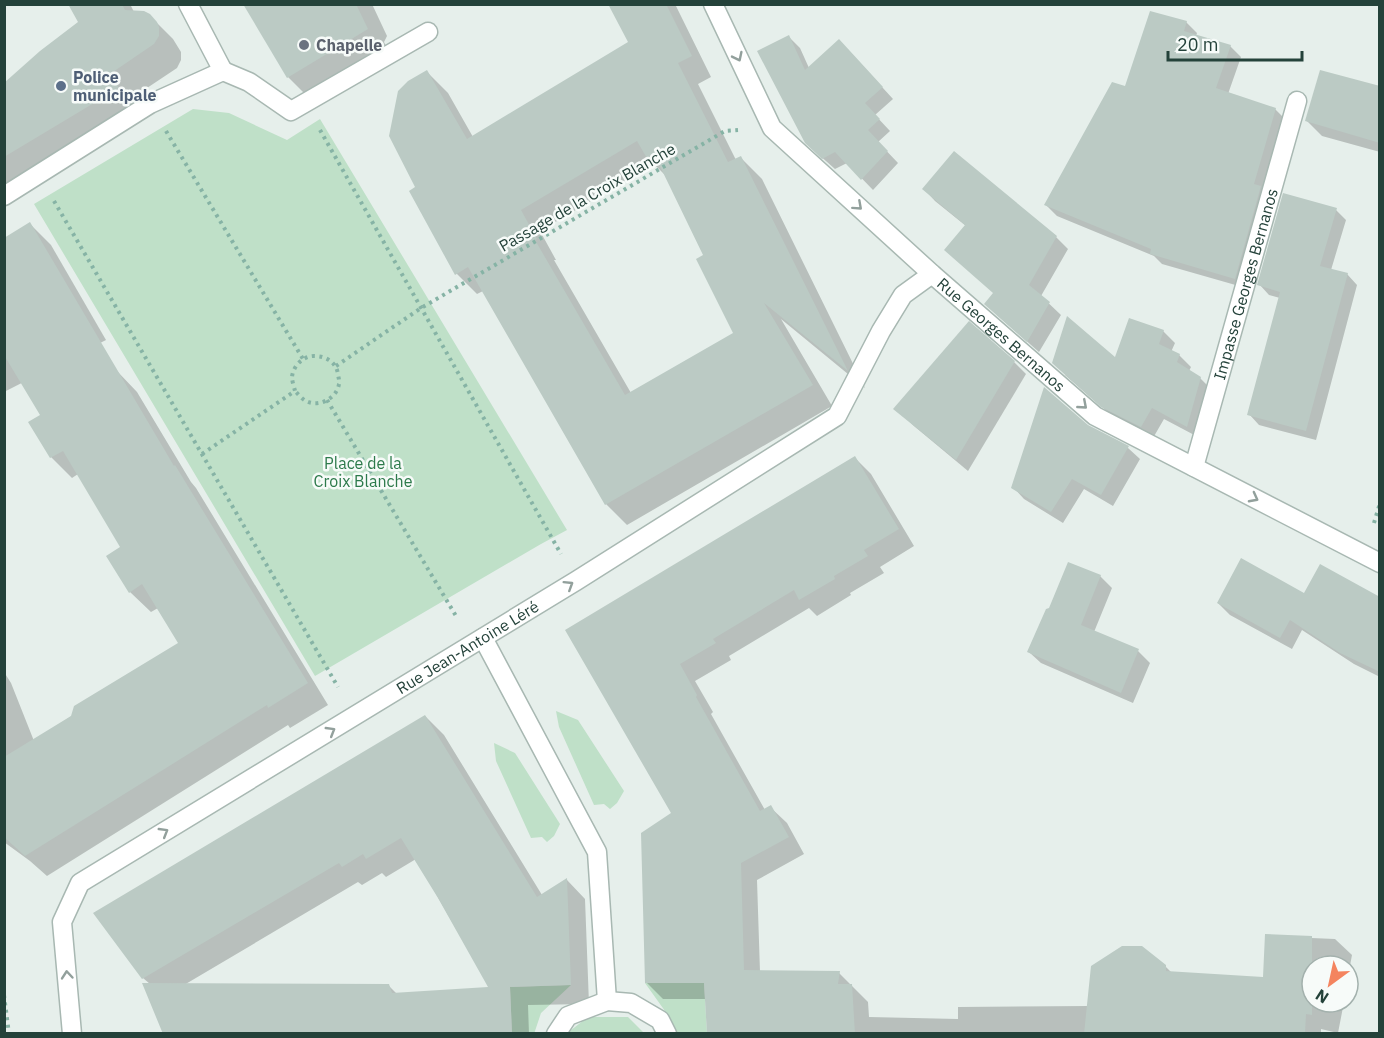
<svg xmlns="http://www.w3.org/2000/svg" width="1384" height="1038" font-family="'IBM Plex Sans',sans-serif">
	<rect width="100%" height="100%" fill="#e6efeb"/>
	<g fill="#bfe0c8">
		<polygon points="193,109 229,113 287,140 320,119 567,530 541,544 315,676 34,204"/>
		<polygon points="556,711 578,720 624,791 617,803 610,809 604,804 594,805 559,727"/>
		<polygon points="494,743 515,753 560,824 554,836 547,842 542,837 531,838 496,761"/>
		<polygon points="645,983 704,983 707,1033 677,1033 670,1018"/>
		<polygon points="571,985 541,1013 534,1034 512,1033 510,987"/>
		<polygon points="588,1017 628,1017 644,1033 566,1034"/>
	</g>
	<g fill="#0003" fill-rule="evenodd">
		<polygon points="70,4 130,4 134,12 149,15 173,39 181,52 181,60 177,68 132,98 141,112 4,194 4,85 80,22"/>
		<polygon points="245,4 372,4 387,36 384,42 388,50 309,98 288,77"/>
		<path d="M610 4H675L711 77 698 84 736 160 741 158 762 179 865 388 781 319 832 406 627 525 606 504 483 291 477 294 457 274 417 187 427 72 448 93 473 137 630 43ZM654 164 667 177 705 256 735 334 631 393 554 260H556L540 231Z"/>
		<polygon points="1186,22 1197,33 1196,36 1230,46 1241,57 1228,94 1275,109 1286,120 1246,288 1162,264 1154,256 1057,216 1046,205 1126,88"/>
		<polygon points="789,37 800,48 809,68 850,52 893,99 875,115 890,131 878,142 898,163 873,190 847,163 835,169 818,154"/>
		<polygon points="1380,87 1380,152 1322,136 1307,121"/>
		<polygon points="924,189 1056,237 1068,249 1041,296 1061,315 1039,352 997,315 995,293 946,250 966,226 935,201"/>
		<polygon points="1336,210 1346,220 1331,270 1347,274 1357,285 1316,440 1259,425 1249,414 1280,298 1269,295 1259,284"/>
		<polygon points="30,224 51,245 106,340 4,392 4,240"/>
		<polygon points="1163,331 1175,343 1171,352 1179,355 1191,367 1189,371 1200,378 1212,390 1198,437 1164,419 1153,438 1115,418 1065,375 1116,359"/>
		<polygon points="1014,362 1026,374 968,471 914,426 902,414"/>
		<polygon points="117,371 137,392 191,482 196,488 328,705 290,728 288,725 47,876 30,861 4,842 4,672 11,683 34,741 180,644 158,608 151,612 130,592 122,548 78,474 72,478 51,457"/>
		<polygon points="1087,426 1128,448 1140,459 1113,506 1084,489 1063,523 1024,499 1013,487"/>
		<polygon points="855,458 871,474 914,546 880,567 884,573 850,593 851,595 817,616 809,608 729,656 731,660 695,681 713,712 711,714 765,810 770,807 787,823 804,854 757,880 760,972 839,973 868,1002 869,1017 958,1019 958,1007 1089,1006 1165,966 1172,973 1265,978 1266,936 1335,939 1352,955 1348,976 1348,966 1312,966 1312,1002 1344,1002 1338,1033 1321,1029 1321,1034 708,1034 707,999 663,999 646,982 673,813 567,630"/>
		<polygon points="1100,576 1112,588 1094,632 1138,651 1150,663 1133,703 1041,663 1029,652"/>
		<polygon points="1304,595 1380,598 1380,677 1354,664 1302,630 1292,649 1230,615 1218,603"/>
		<path d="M425 716 444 735 542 895 567 880 585 899 589 1004 528 1005 529 1034H165L150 984 143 978ZM416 859 490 988 397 994 389 986 184 985 358 882 362 885 382 873 386 877Z"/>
	</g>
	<g fill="#bbcac4" fill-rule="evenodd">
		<polygon points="68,4 122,4 125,10 144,11 150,14 157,22 159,27 159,36 154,44 110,74 119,88 4,157 4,83 40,51 78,22"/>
		<polygon points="243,4 356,4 368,29 287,78"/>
		<path d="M608 4H666L692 56 678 63 728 162 741 156 848 371 764 303 813 385 605 505 468 267 455 275 409 191 415 187 389 136 398 91 408 81 427 70 467 139 628 42ZM637 141 648 160 655 156 703 255 696 259 733 333 625 395 535 240 537 239 521 210Z"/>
		<polygon points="1150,11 1187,21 1184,31 1231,45 1216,88 1276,108 1254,184 1261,186 1235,279 1150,254 1151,249 1044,205 1112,82 1125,86"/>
		<polygon points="789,35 805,70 839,39 883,87 865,103 880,119 868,130 888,151 861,180 835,152 822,159 805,143 757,51"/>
		<polygon points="1320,70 1380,86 1380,143 1305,121"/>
		<polygon points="954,151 1057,236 1029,285 1050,302 1027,342 984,304 993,293 944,250 965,225 922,189"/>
		<polygon points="1283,193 1337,208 1320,266 1348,273 1306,431 1247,415 1280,292 1257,285"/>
		<polygon points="30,222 174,466 175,465 308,683 268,708 267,705 25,856 4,837 4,757 71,716 74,706 178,643 142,584 129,593 106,556 120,547 63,451 50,458 28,422 40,415 4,355 4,238"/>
		<polygon points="1067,316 1115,357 1129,318 1164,330 1159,344 1180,354 1177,362 1201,377 1187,427 1152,408 1141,427 1101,407 1052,363"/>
		<polygon points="969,321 1015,361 956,460 893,409"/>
		<polygon points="1044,387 1088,425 1129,446 1101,495 1072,479 1051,512 1011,488"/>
		<polygon points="855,456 899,529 864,550 868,556 834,576 835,579 799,600 794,590 713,639 716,643 680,664 697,695 696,697 760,811 771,805 789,837 741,863 744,970 840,971 838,984 852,984 855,1034 707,1034 704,983 645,983 641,833 671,813 565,630"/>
		<polygon points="1241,558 1304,593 1320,564 1380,597 1380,672 1340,653 1290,620 1280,638 1217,603"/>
		<polygon points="1068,562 1101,575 1081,625 1139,649 1121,693 1027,652 1046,609 1049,608"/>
		<polygon points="425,715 537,897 567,878 571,985 510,987 512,1034 163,1034 142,983 389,984 392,993 488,987 438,898 401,838 366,859 363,854 342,867 339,863 142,979 93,913"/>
		<polygon points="1265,934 1312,936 1312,1015 1306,1014 1305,1034 1084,1034 1091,966 1122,946 1142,946 1166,965 1166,971 1263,977"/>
	</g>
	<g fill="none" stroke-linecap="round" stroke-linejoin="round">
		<defs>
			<g id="minor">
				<polyline points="188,4 223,71"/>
				<path id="s1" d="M713 4 772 128 932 274 1095 416 1380 563"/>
				<polyline points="4,196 150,104 223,71 249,82 291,111 428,32"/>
				<path id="s2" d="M1194 467 1297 101"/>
				<polyline points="483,638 597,852 607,1001"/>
				<path id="s3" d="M72 1034 62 922 80 883 576 581 837 416 881 331 903 295 932 274"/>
				<polyline points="556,1034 568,1016 607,1001 631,1003 660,1020 667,1034"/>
			</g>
		</defs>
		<use href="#minor" stroke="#a8b8b2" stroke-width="21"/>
		<g stroke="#86b3a5" stroke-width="4" stroke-dasharray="3 4.5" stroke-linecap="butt">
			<polyline points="320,130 561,554"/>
			<polyline points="166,131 303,359"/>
			<polyline points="54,201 338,687"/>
			<polyline points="336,366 421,308 725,131 738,130"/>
			<polyline points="327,400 456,616"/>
			<path d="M202 454 295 391C294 387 292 381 292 377 293 366 303 356 314 356 326 356 336 362 338 374 338 376 340 382 339 384 337 398 319 408 306 401 302 399 298 394 295 391"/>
			<polyline points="1374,523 1380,503"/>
			<polyline points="4,995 9,1034"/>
		</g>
		<use href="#minor" stroke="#fff" stroke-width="18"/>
	</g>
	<defs><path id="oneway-chevron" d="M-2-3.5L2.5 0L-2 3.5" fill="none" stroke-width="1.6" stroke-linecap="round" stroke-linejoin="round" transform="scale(1.5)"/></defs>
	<g stroke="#92a09c">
		<use href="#oneway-chevron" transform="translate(738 57) rotate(64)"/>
		<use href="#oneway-chevron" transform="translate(858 206) rotate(42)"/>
		<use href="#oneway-chevron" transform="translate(1083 405) rotate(41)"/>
		<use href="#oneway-chevron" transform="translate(1254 498) rotate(28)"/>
		<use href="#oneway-chevron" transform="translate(569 585) rotate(-32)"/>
		<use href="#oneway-chevron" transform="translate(331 731) rotate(-31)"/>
		<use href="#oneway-chevron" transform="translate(164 832) rotate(-31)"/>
		<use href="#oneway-chevron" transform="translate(67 975) rotate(-95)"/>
	</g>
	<circle fill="#6b7280" stroke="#f7fbf9" stroke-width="2" cx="304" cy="45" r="6"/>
	<circle fill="#5c6f8a" stroke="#f7fbf9" stroke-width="2" cx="61" cy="86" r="6"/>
	<g text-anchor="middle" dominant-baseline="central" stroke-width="5" stroke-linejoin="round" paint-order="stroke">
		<g font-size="16" font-weight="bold" fill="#5b616d" stroke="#f7fbf9" text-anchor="start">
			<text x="316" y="45">Chapelle</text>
		</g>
		<g font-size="16" font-weight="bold" fill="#4e5e75" stroke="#f7fbf9" text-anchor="start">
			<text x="73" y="77">Police<tspan x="73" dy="18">municipale</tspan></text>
		</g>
		<g font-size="16" fill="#24423a" stroke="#f7fbf9">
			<text transform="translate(587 197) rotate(-30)">Passage de la Croix Blanche</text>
			<text stroke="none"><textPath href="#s2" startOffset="190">Impasse Georges Bernanos</textPath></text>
			<text stroke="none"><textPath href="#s1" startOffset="446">Rue Georges Bernanos</textPath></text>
			<text stroke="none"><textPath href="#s3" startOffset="609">Rue Jean-Antoine Léré</textPath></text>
		</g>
		<g font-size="16" fill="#2d7a4b" stroke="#f7fbf9">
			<text x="363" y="463">Place de la<tspan x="363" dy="18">Croix Blanche</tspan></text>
		</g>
	</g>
	<rect width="1384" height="1038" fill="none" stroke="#24423a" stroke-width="12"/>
	<g transform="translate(1330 984) rotate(213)"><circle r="28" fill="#f7fbf9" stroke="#a3b1ad" stroke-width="1.5"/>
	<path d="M0-4.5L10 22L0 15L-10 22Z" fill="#f4845f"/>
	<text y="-9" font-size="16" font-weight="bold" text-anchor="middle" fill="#24423a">N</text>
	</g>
	<path d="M1168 51v9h134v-9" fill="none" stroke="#24423a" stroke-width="3"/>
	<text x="1177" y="51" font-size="18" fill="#24423a" stroke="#f7fbf9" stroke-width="4.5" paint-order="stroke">20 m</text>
</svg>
